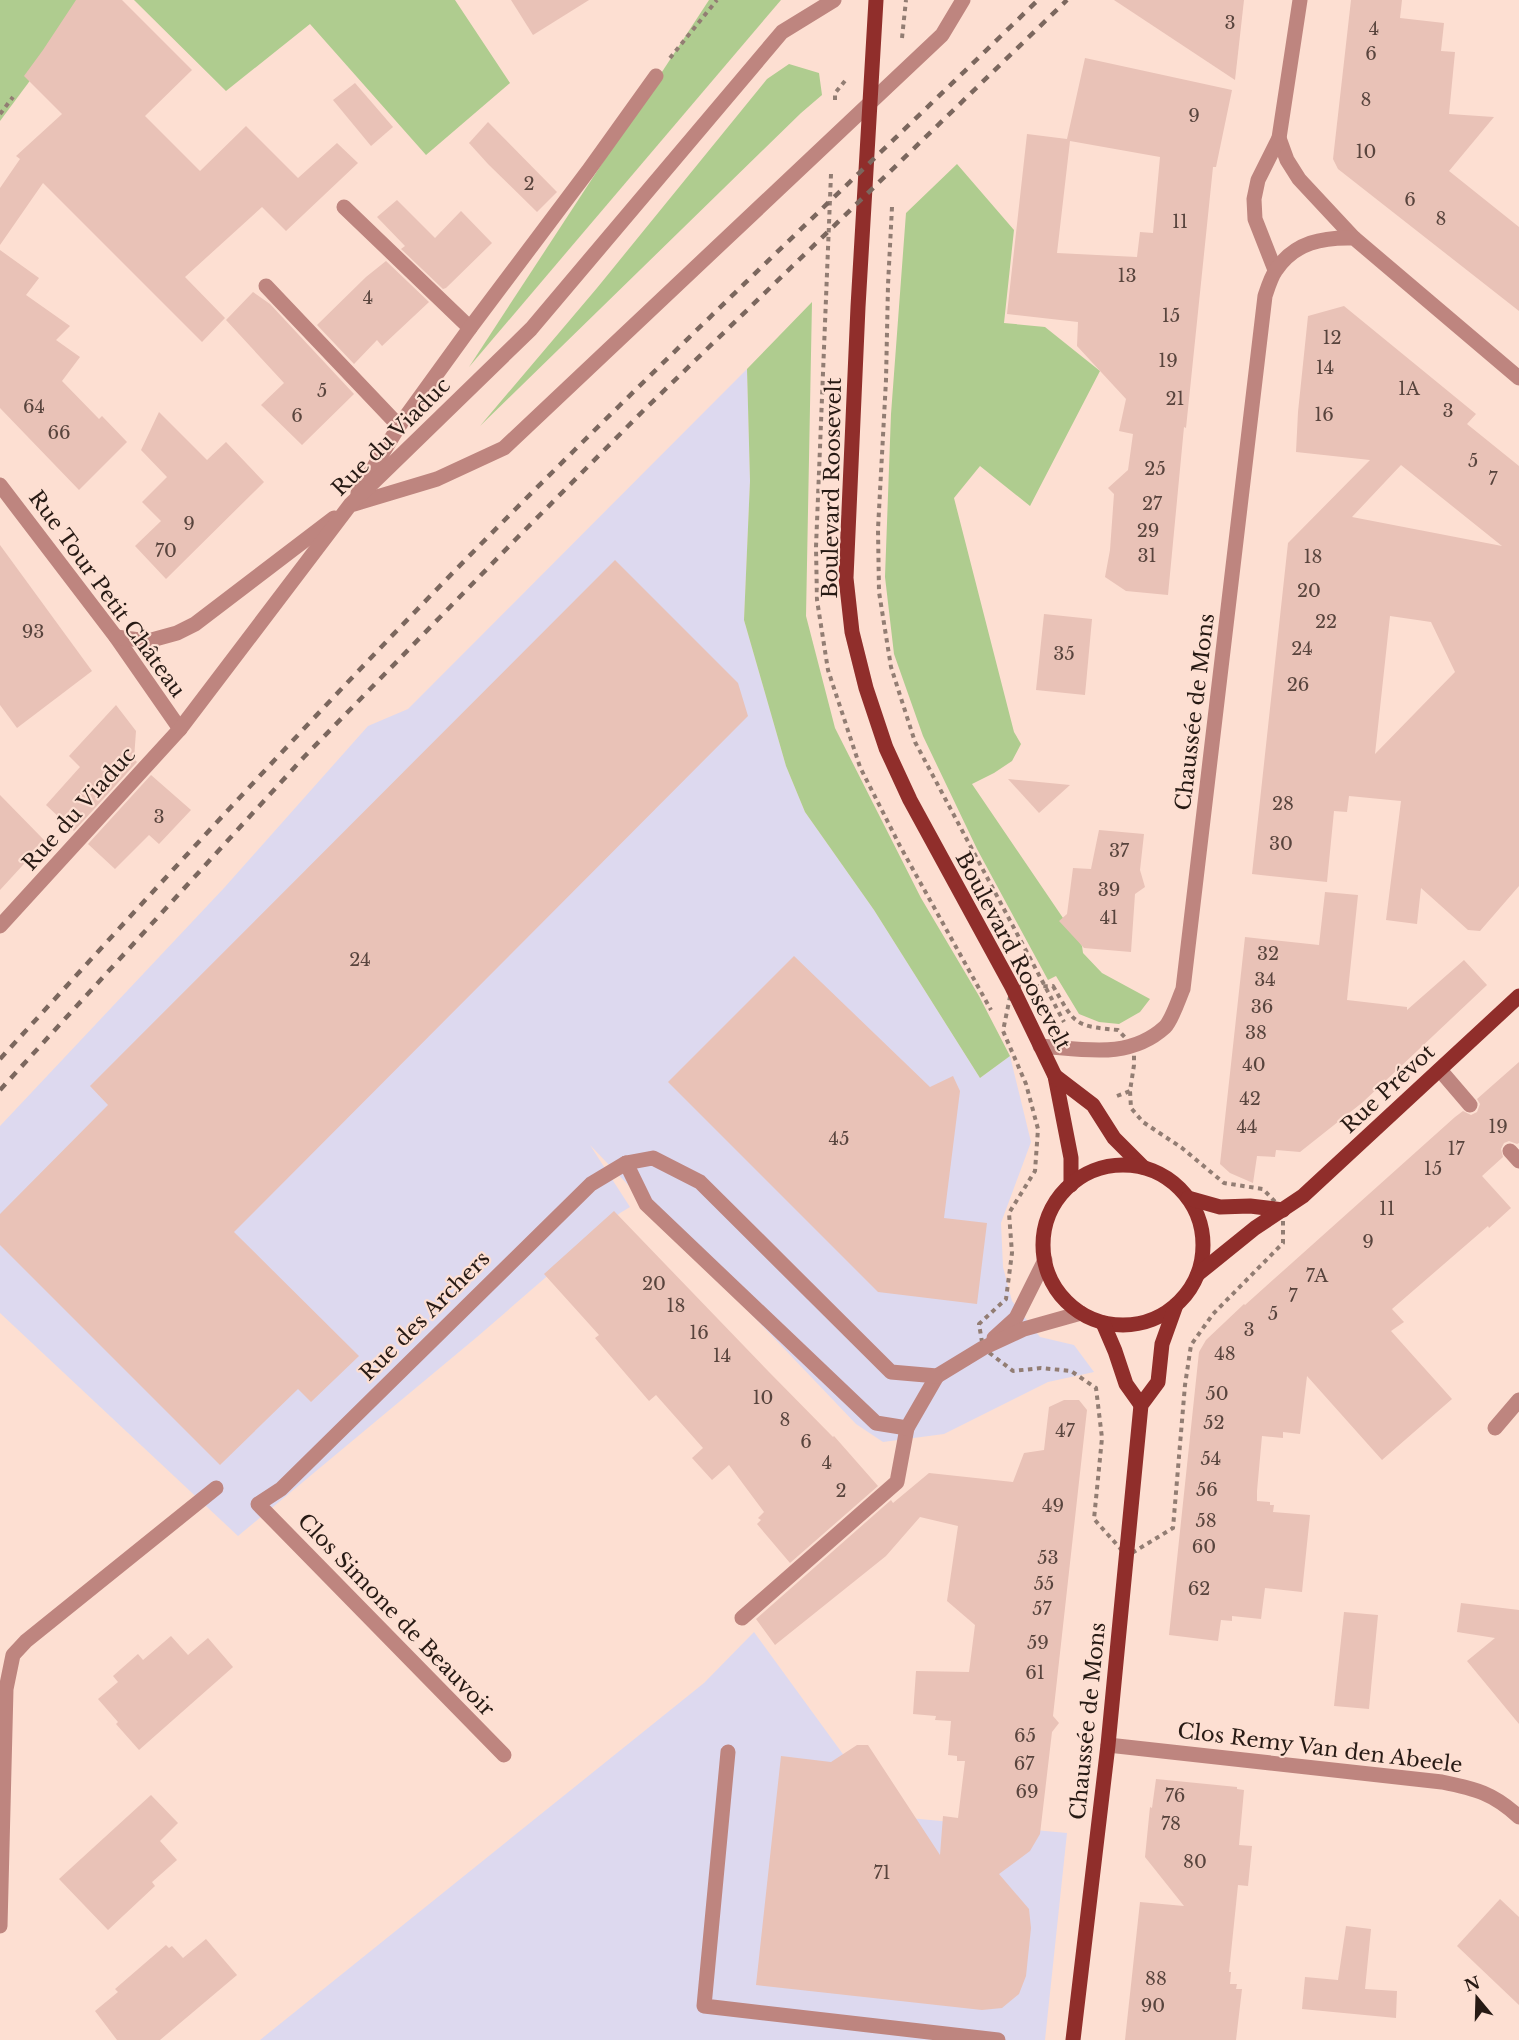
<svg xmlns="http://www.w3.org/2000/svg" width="1519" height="2040" font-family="'Libre Baskerville',serif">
	<rect width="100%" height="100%" fill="#fddfd2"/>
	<g fill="#ddd9ef">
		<polygon points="747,369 750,481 744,620 786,766 805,812 874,910 980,1078 1010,1056 1031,1142 1001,1223 1003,1267 1012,1301 1040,1337 1074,1345 1094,1372 1048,1382 944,1434 883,1442 856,1424 590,1145 630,1207 620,1213 477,1337 238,1536 0,1313 0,1126 224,888 368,726 408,709"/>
		<polygon points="754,1632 888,1816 1067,1833 1045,2040 260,2040 704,1683"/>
	</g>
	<g fill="#afcc8f">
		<polygon points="0,0 86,0 49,55 0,121"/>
		<polygon points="134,0 455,0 510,83 426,155 310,24 226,91"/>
		<polygon points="709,0 781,0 469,367"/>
		<polygon points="789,64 819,73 822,95 801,113 480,426 597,288 767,79"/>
		<polygon points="957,164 1014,230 1004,323 1045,327 1100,371 1030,506 980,466 954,498 1014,732 1021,744 1012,761 994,773 972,784 1082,946 1083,953 1102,973 1150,999 1140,1012 1119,1024 1099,1022 1079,1014 1056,976 1048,980 977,849 923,736 894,654 885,577 891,414 906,213"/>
		<polygon points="812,302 806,616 835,728 921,898 979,996 1010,1056 980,1078 874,910 805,812 786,766 744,620 750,481 747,369"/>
	</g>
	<g fill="#e9c2b7" fill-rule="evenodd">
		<polygon points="76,0 122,0 192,70 145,116 200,171 246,126 298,178 337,143 358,163 286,231 262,207 185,277 225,318 202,342 43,183 0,245 0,188 20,159 16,156 62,114 24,76 43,50"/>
		<polygon points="511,0 589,0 533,35"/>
		<polygon points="1114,0 1244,0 1235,80"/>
		<polygon points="1351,0 1402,0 1400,18 1444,23 1441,51 1455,52 1449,114 1494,117 1449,171 1519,227 1519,311 1338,169 1333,159"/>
		<path d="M1085 58 1232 90 1216 167H1213L1186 428 1184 427 1168 595 1126 591 1105 577 1110 550 1114 494 1108 488 1128 470 1133 434 1119 431 1126 399 1077 346 1078 322 1007 314 1027 134 1067 139ZM1070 141 1160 157 1153 233 1140 232 1137 257 1057 253Z"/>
		<polygon points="355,83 393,127 371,146 333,100"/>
		<polygon points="488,122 557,192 537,212 488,164 469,143"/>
		<polygon points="397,200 435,238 461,211 492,243 446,288 443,289 401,249 405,246 377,217"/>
		<polygon points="0,250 39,278 26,295 70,326 56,340 80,357 62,381 99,419 102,416 127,442 79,490 0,408"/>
		<polygon points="386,261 429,302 382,346 377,340 354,364 317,325 366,277"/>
		<polygon points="253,292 270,304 354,394 302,445 261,405 284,383 226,320"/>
		<path d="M1344 306 1476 414 1467 424 1519 466V886L1480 931 1468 930 1421 888 1417 924 1386 920 1401 801 1349 796 1347 812 1334 811 1327 882 1252 874 1288 543 1370 460 1296 452 1298 412 1308 316ZM1401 465 1502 546 1352 517ZM1390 616 1431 622 1455 672 1375 754Z"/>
		<polygon points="159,412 207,460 226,442 264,482 166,579 135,546 161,521 142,502 167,477 141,450"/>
		<polygon points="0,545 92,671 17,728 0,705"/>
		<polygon points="615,560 738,683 748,716 234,1232 359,1356 311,1402 298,1389 220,1465 0,1245 0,1214 108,1105 90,1086"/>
		<polygon points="1044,614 1092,619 1085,695 1036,690"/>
		<polygon points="116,705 136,731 134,759 137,762 74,831 46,805 80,767 69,756"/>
		<polygon points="151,775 191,810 159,844 149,835 115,869 88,844"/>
		<polygon points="1008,779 1070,785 1039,813"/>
		<polygon points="0,795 45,841 0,890"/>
		<polygon points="1099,830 1144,834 1140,870 1145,887 1135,894 1131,952 1084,948 1059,921 1067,914 1073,868 1091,869"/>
		<polygon points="1325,892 1358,895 1347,1000 1407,1007 1407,1010 1464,960 1487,985 1363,1102 1300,1152 1276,1150 1275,1157 1257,1156 1253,1183 1230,1173 1220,1164 1245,937 1319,945"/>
		<polygon points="794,956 930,1087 953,1076 960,1091 944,1218 987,1223 977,1304 878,1292 668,1082"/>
		<polygon points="1519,1062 1519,1143 1517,1144 1509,1141 1504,1143 1501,1149 1503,1157 1482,1176 1511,1208 1489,1228 1488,1226 1392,1309 1404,1322 1391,1331 1452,1399 1382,1460 1307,1376 1300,1434 1283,1432 1283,1438 1262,1436 1257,1491 1257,1501 1270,1502 1270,1505 1274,1505 1273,1512 1310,1515 1302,1592 1265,1588 1261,1619 1232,1616 1232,1621 1221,1620 1218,1641 1169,1635 1199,1352 1206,1340 1244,1304 1245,1305 1455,1117 1463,1111 1471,1115 1477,1112 1480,1104 1477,1099"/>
		<polygon points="614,1211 769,1372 833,1437 834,1436 878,1486 790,1563 757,1524 761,1520 758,1518 764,1512 729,1465 712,1480 692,1458 703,1448 656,1395 649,1401 595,1338 599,1335 544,1274"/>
		<polygon points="1064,1400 1079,1400 1087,1410 1053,1716 1059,1723 1052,1732 1040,1834 1030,1851 999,1874 1029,1909 1031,1928 1026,1976 1019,1994 1002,2008 982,2010 756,1985 781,1756 831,1762 857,1745 868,1745 940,1855 943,1816 958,1818 965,1761 957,1761 957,1756 948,1755 951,1721 935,1720 936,1716 913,1714 916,1671 969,1672 975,1625 947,1601 958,1526 920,1517 886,1556 775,1645 756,1619 891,1500 893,1503 929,1473 1013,1482 1024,1453 1044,1450 1049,1407"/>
		<polygon points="1461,1603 1519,1610 1519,1724 1467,1661 1495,1638 1457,1632"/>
		<polygon points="1344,1612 1378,1615 1369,1709 1334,1706"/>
		<polygon points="171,1636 188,1655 208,1638 233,1667 139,1750 116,1724 118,1722 98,1699 118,1682 113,1676 138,1654 143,1660"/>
		<polygon points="1156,1779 1237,1787 1237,1789 1244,1790 1239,1845 1252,1846 1248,1886 1238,1885 1229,1972 1231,1972 1230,1984 1237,1984 1236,1989 1242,1989 1236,2040 1125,2040 1140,1902 1184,1906 1145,1857 1150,1807 1152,1808"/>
		<polygon points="151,1795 178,1823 160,1841 177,1860 152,1882 155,1886 108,1930 59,1879"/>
		<polygon points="1500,1899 1519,1917 1519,2005 1457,1946"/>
		<polygon points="1346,1926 1371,1929 1365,1989 1397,1991 1396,2018 1302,2009 1305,1977 1338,1980"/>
		<polygon points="206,1939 237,1975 160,2040 117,2040 95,2011 118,1992 115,1989 166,1945 169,1948 172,1946 183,1958"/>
	</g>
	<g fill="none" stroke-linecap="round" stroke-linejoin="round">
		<g stroke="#927d73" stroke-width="4" stroke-dasharray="4.5 4.5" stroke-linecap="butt">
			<polyline points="902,38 906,0"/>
			<polyline points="670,58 717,0"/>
			<polyline points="835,100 835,93 845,81"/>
			<polyline points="0,114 13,97"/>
			<polyline points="831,174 816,547 817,600 828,670 860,767 900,846 991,1010"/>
			<polyline points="892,207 888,285 886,380 878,529 879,592 891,667 915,742 1064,1022"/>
			<path d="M1053 986C1075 1024 1073 1026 1118 1030L1134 1047V1065L1130 1091 1131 1108 1143 1122 1182 1148 1224 1183 1263 1189 1283 1210V1243L1213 1314 1191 1345 1185 1385 1173 1528 1127 1556 1094 1519 1102 1438 1096 1388 1071 1371 1041 1368 1013 1371 983 1348 979 1324 1006 1299 1012 1253 1009 1213 1035 1171 1038 1129 1026 1084 1003 1031 1012 987Z"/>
			<polyline points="1117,1096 1130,1091"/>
		</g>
		<g stroke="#be857f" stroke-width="15">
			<polyline points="1279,138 1287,160 1299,179 1354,238"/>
			<polyline points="344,207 470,328"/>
			<polyline points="1275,270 1255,219 1254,199 1258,180 1279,138 1300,0"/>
			<polyline points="266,286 399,426"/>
			<polyline points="358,493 399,426 470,328 588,171 656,76"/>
			<polyline points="1440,1070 1470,1105"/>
			<polyline points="1510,1151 1519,1161"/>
			<polyline points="1495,1428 1519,1400"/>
			<polyline points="742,1618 897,1482 907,1428"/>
			<polyline points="728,1752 704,2006 998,2040"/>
			<polyline points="0,1926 6,1689 13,1655 26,1641 216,1488"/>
		</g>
		<g stroke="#be857f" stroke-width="15">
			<polyline points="0,485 116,637 180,729"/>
			<polyline points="354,504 437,479 504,448 942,35 963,0"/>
			<polyline points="116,637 148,641 177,633 195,624 334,518"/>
			<polyline points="0,926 180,729 350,505 531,329 782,32 834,0"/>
			<path d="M1040 1046C1084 1049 1129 1060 1165 1027 1172 1020 1179 998 1183 989L1265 296C1268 287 1271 277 1276 270 1295 242 1323 237 1354 238L1519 378"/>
			<polyline points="626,1163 646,1204 876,1423 907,1428 937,1376"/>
			<polyline points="994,1338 1016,1318 1045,1260"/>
			<path d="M1108 1745 1442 1782C1476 1789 1493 1793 1519 1817"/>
			<polyline points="504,1755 258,1504 281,1489 591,1184 626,1163 653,1158 700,1182 891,1372 937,1376 983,1348 1024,1329 1081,1313"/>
		</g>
		<g stroke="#902e2b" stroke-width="15">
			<polyline points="876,0 858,307 846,578 852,632 866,688 886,748 910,800 1012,987 1055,1076 1071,1158 1071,1185"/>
			<polyline points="1055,1076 1093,1105 1114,1138 1143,1167"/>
			<circle cx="1123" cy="1245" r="80"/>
			<polyline points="1188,1198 1220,1207 1250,1206 1283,1210"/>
			<polyline points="1198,1274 1255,1228 1303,1196 1519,996"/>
			<polyline points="1103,1323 1115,1351 1126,1384 1141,1405"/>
			<polyline points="1073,2040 1108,1745 1141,1405 1158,1382 1162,1344 1176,1305"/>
		</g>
		<g stroke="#7b675e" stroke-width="4.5" stroke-dasharray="8 8" stroke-linecap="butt">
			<path d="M0 1059C157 887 314 714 478 547 661 361 851 182 1038 0"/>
			<polyline points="0,1090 304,757 516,539 643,411 1067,0"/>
		</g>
	</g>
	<g text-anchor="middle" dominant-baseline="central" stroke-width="4.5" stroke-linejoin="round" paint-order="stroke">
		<g font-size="18" fill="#58443d">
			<text x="1230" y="23">3</text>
			<text x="1374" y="29">4</text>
			<text x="1371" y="54">6</text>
			<text x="1366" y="100">8</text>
			<text x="1194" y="116">9</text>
			<text x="1366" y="152">10</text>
			<text x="529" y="184">2</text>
			<text x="1410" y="200">6</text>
			<text x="1441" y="219">8</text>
			<text x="1180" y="222">11</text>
			<text x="1127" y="276">13</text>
			<text x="368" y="298">4</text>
			<text x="1171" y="316">15</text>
			<text x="1332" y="338">12</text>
			<text x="1168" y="361">19</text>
			<text x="1325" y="368">14</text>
			<text x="1409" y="389">1A</text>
			<text x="322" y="391">5</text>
			<text x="1175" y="399">21</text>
			<text x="34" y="407">64</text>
			<text x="1448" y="411">3</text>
			<text x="1324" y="415">16</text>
			<text x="297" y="416">6</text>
			<text x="59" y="433">66</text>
			<text x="1473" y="461">5</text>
			<text x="1155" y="469">25</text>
			<text x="1493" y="479">7</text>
			<text x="1152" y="504">27</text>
			<text x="189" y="524">9</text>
			<text x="1148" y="531">29</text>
			<text x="166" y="551">70</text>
			<text x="1147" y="556">31</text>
			<text x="1313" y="557">18</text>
			<text x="1309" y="591">20</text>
			<text x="1326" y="622">22</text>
			<text x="33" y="632">93</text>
			<text x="1302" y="649">24</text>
			<text x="1064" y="654">35</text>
			<text x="1298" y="685">26</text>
			<text x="1283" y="804">28</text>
			<text x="159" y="817">3</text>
			<text x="1281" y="844">30</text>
			<text x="1119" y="851">37</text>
			<text x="1109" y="890">39</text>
			<text x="1109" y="918">41</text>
			<text x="1268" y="954">32</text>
			<text x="360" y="960">24</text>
			<text x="1265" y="980">34</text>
			<text x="1262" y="1007">36</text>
			<text x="1256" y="1033">38</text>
			<text x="1254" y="1065">40</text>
			<text x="1250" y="1099">42</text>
			<text x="1247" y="1127">44</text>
			<text x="1498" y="1127">19</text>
			<text x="839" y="1139">45</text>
			<text x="1456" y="1149">17</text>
			<text x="1433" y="1169">15</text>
			<text x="1387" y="1209">11</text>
			<text x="1368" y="1242">9</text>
			<text x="1317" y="1276">7A</text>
			<text x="654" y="1284">20</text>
			<text x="1293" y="1296">7</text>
			<text x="676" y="1306">18</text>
			<text x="1273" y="1314">5</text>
			<text x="1249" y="1330">3</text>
			<text x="699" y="1333">16</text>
			<text x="1225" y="1354">48</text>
			<text x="722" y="1356">14</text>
			<text x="1217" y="1394">50</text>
			<text x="763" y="1398">10</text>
			<text x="785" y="1420">8</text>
			<text x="1214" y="1423">52</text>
			<text x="1065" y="1431">47</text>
			<text x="806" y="1442">6</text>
			<text x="1211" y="1459">54</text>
			<text x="827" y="1463">4</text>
			<text x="1207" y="1490">56</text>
			<text x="841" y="1491">2</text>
			<text x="1053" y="1506">49</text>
			<text x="1206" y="1521">58</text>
			<text x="1204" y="1547">60</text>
			<text x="1048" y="1558">53</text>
			<text x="1044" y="1584">55</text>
			<text x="1199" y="1589">62</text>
			<text x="1042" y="1609">57</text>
			<text x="1038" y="1643">59</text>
			<text x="1035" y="1673">61</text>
			<text x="1025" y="1736">65</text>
			<text x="1024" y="1764">67</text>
			<text x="1027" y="1792">69</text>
			<text x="1175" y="1796">76</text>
			<text x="1171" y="1824">78</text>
			<text x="1195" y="1862">80</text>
			<text x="882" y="1873">71</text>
			<text x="1156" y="1979">88</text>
			<text x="1153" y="2006">90</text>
		</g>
		<g font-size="21" fill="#271a14" stroke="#fddfd2">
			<text transform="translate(391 437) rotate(-45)">Rue du Viaduc</text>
			<text transform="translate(832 488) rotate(-89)">Boulevard Roosevelt</text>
			<text transform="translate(107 594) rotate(54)">Rue Tour Petit Château</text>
			<text transform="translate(1195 712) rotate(-83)">Chaussée de Mons</text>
			<text transform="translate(79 809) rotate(-48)">Rue du Viaduc</text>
			<text transform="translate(1013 951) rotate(62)">Boulevard Roosevelt</text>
			<text transform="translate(1388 1089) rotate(-43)">Rue Prévot</text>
			<text transform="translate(425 1316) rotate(-45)">Rue des Archers</text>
			<text transform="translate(396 1615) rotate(46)">Clos Simone de Beauvoir</text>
			<text transform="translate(1088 1721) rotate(-84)">Chaussée de Mons</text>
			<text transform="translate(1320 1748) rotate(7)">Clos Remy Van den Abeele</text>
		</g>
	</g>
	<g transform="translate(1477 1998) rotate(341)" stroke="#fddfd2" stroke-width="4.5" paint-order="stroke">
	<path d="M0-4.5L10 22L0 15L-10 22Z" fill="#271a14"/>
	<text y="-9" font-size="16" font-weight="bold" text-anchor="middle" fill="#271a14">N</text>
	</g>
</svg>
